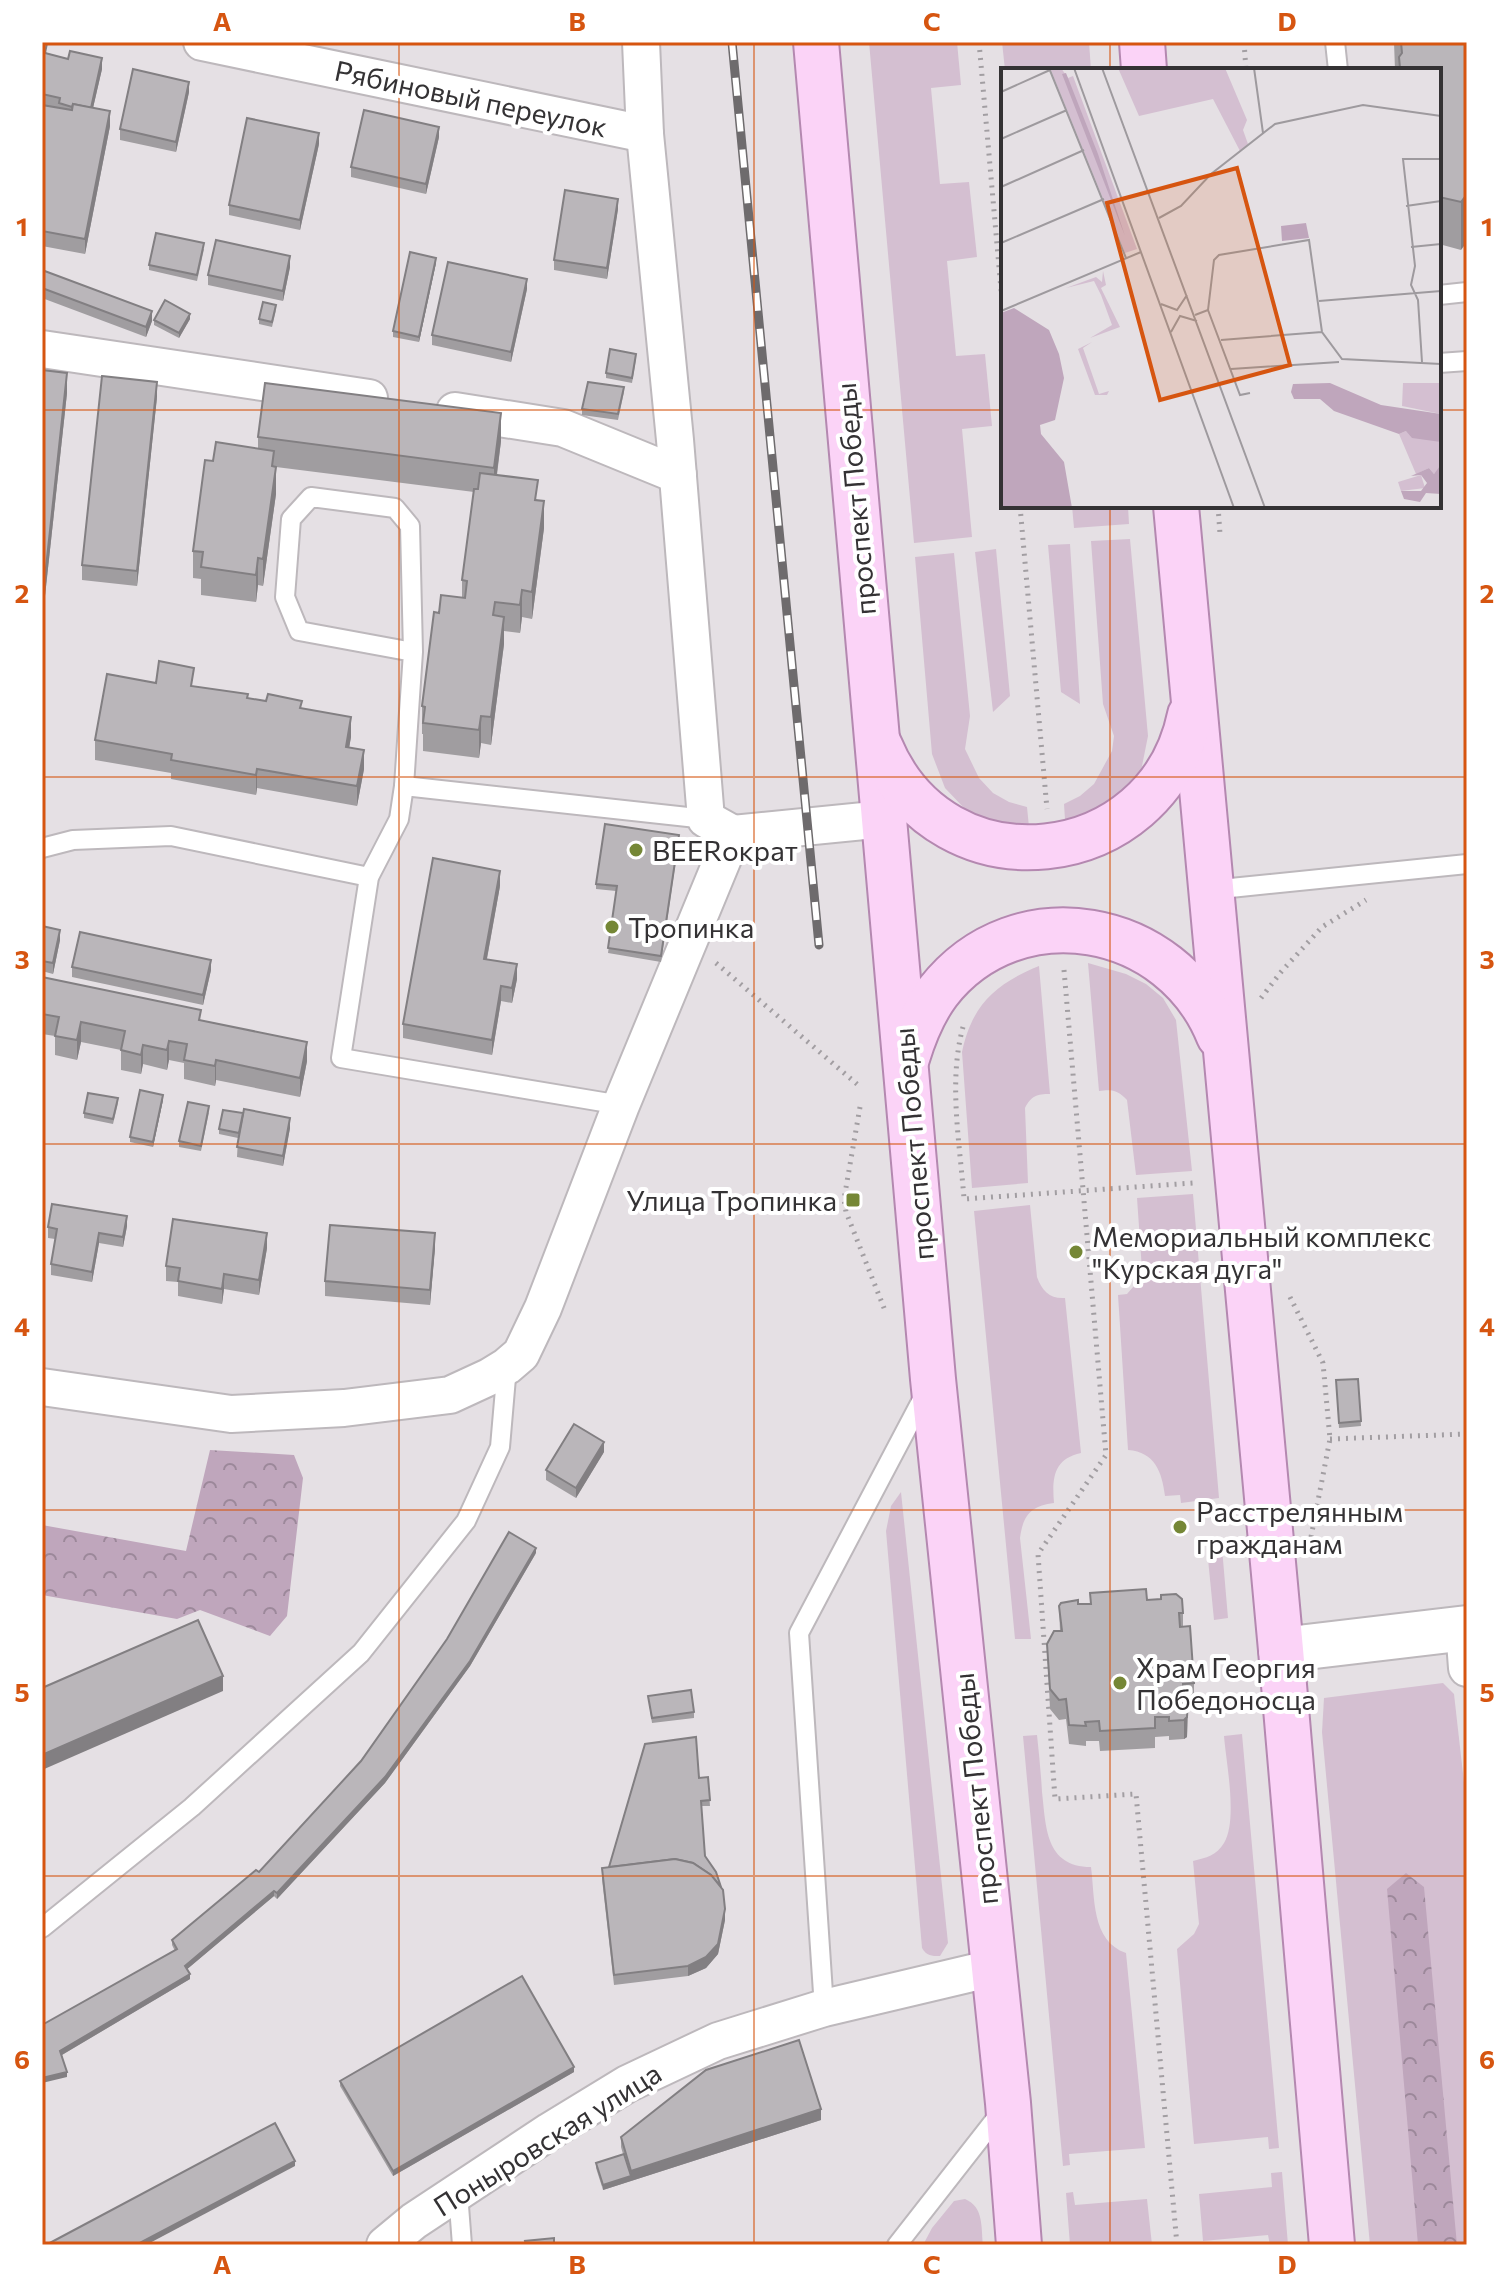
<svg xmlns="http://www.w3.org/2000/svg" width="1509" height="2287" font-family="Commissioner,sans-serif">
	<defs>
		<pattern id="forest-crowns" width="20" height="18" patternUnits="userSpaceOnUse" patternTransform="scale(2)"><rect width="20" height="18" fill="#bfa6bc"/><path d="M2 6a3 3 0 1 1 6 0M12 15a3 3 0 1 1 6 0" fill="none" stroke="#9c889a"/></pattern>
	</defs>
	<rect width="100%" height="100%" fill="#e5e0e4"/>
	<g fill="#d4bfd1">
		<polygon points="869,42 957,42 961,85 931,88 940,184 969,182 977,257 947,261 956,356 985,354 992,426 962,429 972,537 914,543"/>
		<polygon points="1002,42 1089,42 1091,70 1005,70"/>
		<polygon points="1072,506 1128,506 1129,524 1074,528"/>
		<polygon points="1130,539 1148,736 1141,771 1125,795 1066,835 1064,804 1080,796 1094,784 1112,751 1114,736 1103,704 1091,541"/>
		<polygon points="1070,544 1080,704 1061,692 1048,545"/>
		<polygon points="996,549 1010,696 993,712 975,552"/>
		<polygon points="954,553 970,716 965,749 979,778 993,793 1009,802 1027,807 1030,837 965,809 945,788 932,754 915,557"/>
		<path d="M1088 963 1126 974 1146 984 1163 998 1176 1020 1192 1171 1136 1175 1127 1100C1118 1090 1112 1089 1099 1091Z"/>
		<path d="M1039 966 1050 1094C1037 1094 1031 1096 1025 1108L1028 1183 972 1188 962 1052C972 1005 995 984 1039 966Z"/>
		<path d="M1193 1194 1219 1498 1181 1503 1180 1495 1165 1496C1162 1472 1155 1452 1128 1450L1118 1295 1127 1294 1140 1279 1142 1270 1137 1198Z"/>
		<path d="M1030 1205 1037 1277C1042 1291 1050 1299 1065 1298L1081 1453C1053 1459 1052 1479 1054 1503 1031 1506 1023 1515 1020 1538L1031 1639H1015L974 1211Z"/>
		<path d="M901 1492 948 1943 940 1956C931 1956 927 1956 922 1948L886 1531 891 1506Z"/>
		<polygon points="1222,1548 1228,1618 1214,1620 1207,1549"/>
		<polygon points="1443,1683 1454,1694 1467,1809 1467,2245 1370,2245 1322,1732 1324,1698"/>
		<path d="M1242 1734 1279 2148 1269 2149 1268 2137 1194 2144 1177 1949 1194 1934 1199 1924 1193 1861C1206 1858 1217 1855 1224 1843 1238 1820 1226 1762 1224 1736Z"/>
		<path d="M1037 1735C1039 1754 1041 1773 1042 1792 1046 1826 1045 1867 1091 1867 1095 1897 1091 1941 1126 1953L1145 2148 1069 2154 1070 2165 1063 2166 1023 1736Z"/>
		<polygon points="1282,2172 1288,2245 1270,2245 1268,2235 1203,2241 1199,2194 1272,2187 1271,2173"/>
		<polygon points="1073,2192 1075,2205 1147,2199 1152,2245 1070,2245 1066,2193"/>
		<path d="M965 2199C984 2207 981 2227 983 2245H923L932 2228 954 2201Z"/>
	</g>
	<g fill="url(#forest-crowns)">
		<polygon points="210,1450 294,1455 303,1478 287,1616 270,1636 200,1610 177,1619 42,1595 42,1525 186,1551"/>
		<polygon points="1406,1873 1424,1887 1457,2245 1418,2245 1387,1889"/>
	</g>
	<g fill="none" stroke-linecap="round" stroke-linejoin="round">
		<defs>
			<g id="lane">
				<polyline points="1335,42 1338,70"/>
				<polyline points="1439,295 1467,292"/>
				<polyline points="1439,363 1467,361"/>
				<polyline points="404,786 413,652 410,526 395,508 311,497 291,519 285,597 299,631 413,652"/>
				<polyline points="42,848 73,840 171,836 369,877"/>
				<polyline points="1211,890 1467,864"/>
				<polyline points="621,1105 341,1058 369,877 399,819 404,786 706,819"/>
				<polyline points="42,1928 192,1807 361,1653 466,1521 500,1447 507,1366"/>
				<polyline points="824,2008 799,1633 925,1394"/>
				<polyline points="458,2193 462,2245"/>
				<polyline points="897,2245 1001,2112"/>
			</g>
			<g id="street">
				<polyline points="202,42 645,134"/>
				<polyline points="641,42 645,134 675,440 706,819 733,834"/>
				<polyline points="42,349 369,398"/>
				<polyline points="455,411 563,428 678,475"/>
				<polyline points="42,1387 231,1414 344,1408 450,1395 489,1377 507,1366 521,1354 543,1308 621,1105 733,834 884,819"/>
				<polyline points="1464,1628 1467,1668"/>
				<polyline points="385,2245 414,2221 550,2131 627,2084 718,2041 824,2008 993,1968"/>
			</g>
			<polyline id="secondary" points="1281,1650 1467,1628"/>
			<g id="primary">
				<polyline points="816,42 933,1379 1008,2103 1019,2245"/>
				<polyline points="1142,42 1144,70"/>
				<polyline points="1176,506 1281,1650 1332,2245"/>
				<path d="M880 746C942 897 1158 873 1190 715"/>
				<path d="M907 1058C914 1035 923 1012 938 992 1017 891 1173 920 1219 1036"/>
			</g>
		</defs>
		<use href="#lane" stroke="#bdb8bc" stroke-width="22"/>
		<use href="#street" stroke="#bdb8bc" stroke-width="40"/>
		<use href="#secondary" stroke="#bdb8bc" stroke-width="48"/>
		<use href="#primary" stroke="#b488b0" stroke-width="48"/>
		<g stroke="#a29ea2" stroke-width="5" stroke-dasharray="2 6" stroke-linecap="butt">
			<polyline points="979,42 1003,312"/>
			<polyline points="1244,42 1246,70"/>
			<polyline points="1020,506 1047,809"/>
			<polyline points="1218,506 1220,534"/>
			<polyline points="716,963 858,1085"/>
			<polyline points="1064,970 1106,1455 1038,1554 1055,1799 1136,1794 1177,2245"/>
			<polyline points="1261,998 1281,972 1322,927 1366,900"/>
			<path d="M963 1027C948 1081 960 1144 964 1199L1193 1183"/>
			<polyline points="860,1107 844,1199 846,1212 886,1313"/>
			<polyline points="1290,1297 1323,1363 1330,1439 1311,1537"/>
			<polyline points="1330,1439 1467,1434"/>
		</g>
		<use href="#lane" stroke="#fff" stroke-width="18"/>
		<use href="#street" stroke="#fff" stroke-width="36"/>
		<use href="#secondary" stroke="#fff" stroke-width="44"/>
		<use href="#primary" stroke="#fbd3f7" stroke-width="44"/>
		<defs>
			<polyline id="rail" points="732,42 819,945"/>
		</defs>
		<use href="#rail" stroke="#6e6b6d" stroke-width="9"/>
		<use href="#rail" stroke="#fff" stroke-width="6" stroke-dasharray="18" stroke-linecap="butt"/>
	</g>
	<g fill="#a09da0">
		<polygon points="42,42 47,54 102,69 93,108 110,126 85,254 42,246"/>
		<polygon points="1394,42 1467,42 1461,250 1439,244 1439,70 1395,70"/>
		<polygon points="189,92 176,152 120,140 120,129"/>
		<polygon points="439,137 426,194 351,177 351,167"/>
		<polygon points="319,144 300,230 229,215 229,205"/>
		<polygon points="618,209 607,279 554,270 554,260"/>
		<polygon points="204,249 197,281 149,270 149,265"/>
		<polygon points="436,263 419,342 393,337 393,331"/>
		<polygon points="290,267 283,301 208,285 208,275"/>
		<polygon points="42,270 152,321 146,337 42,298"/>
		<polygon points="527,289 511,362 432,345 432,335"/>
		<polygon points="276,310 272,327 259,324 259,319"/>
		<polygon points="190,319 179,338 154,325 154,320"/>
		<polygon points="636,359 632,383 606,378 606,373"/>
		<polygon points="42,370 67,393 44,605 42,605"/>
		<polygon points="624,392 618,420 582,415 582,409"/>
		<polygon points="157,397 137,586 82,580 82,565"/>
		<polygon points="258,437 501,441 497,475 538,500 544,528 532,619 522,617 520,633 504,631 504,644 491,745 481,743 479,758 423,751 423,734 422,734 422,706 439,613 462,598 462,580 474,492 276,467 276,494 263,586 258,585 256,602 201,595 201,579 193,578 193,551 213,461 258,448"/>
		<polygon points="194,687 302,709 351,737 349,747 364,769 357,806 257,788 256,795 171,779 171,773 95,760 95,740"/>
		<polygon points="679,840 661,962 608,953 616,891 596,889 596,884"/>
		<polygon points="500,886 487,959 517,979 512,1003 501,1001 492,1055 403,1038 403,1024"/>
		<polygon points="42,926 60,940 53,974 42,971"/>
		<polygon points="72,967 211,970 203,1005 72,977"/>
		<polygon points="42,977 201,1020 307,1061 300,1097 216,1080 215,1086 184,1079 184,1063 169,1060 167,1070 143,1064 141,1074 121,1070 121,1050 81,1042 77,1060 55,1055 55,1036 42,1034"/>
		<polygon points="163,1100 153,1147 130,1142 130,1137"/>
		<polygon points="118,1103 113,1124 84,1118 84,1113"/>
		<polygon points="209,1112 201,1151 179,1147 179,1141"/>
		<polygon points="290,1128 283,1166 237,1157 238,1138 219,1134 219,1129"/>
		<polygon points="127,1226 123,1247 99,1243 92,1282 51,1275 51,1264 55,1239 48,1238 48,1227"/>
		<polygon points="267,1248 259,1295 224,1289 222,1304 178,1296 178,1282 166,1281 166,1266"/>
		<polygon points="435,1248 430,1305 325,1296 325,1281"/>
		<polygon points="1358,1379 1361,1426 1339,1428 1336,1380"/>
		<polygon points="604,1452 576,1498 546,1480 546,1470"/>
		<polygon points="536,1553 470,1666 385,1783 277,1899 274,1896 187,1969 190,1979 62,2055 67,2077 42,2025 175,1951 172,1945 172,1940 259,1872 361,1761"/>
		<polygon points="1147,1600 1183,1613 1183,1626 1194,1683 1194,1703 1188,1703 1187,1737 1184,1739 1169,1740 1169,1736 1155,1737 1155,1748 1100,1751 1099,1741 1086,1741 1086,1746 1069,1744 1066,1719 1059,1720 1050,1709 1047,1644 1060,1631 1059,1606"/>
		<polygon points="648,1696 694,1712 694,1718 652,1723"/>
		<polygon points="708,1777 710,1806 701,1806 705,1856 725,1920 718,1954 706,1968 688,1976 614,1985 602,1879 602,1868 609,1867 699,1778"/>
		<polygon points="574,2072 393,2176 340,2086 340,2081"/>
		<polygon points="821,2120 603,2190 596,2168 596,2163 623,2154 621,2147 621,2137"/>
	</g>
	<g fill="#827f82">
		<polygon points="102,58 102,69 90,121 90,111"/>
		<polygon points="189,82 189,92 176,152 176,142"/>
		<polygon points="110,111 110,126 85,254 85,239"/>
		<polygon points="439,127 439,137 426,194 426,184"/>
		<polygon points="319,133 319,144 300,230 300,220"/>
		<polygon points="1467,194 1467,242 1461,250 1461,202"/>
		<polygon points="618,199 618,209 607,279 607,268"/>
		<polygon points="290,256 290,267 283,301 283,291"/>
		<polygon points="436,258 436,263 419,342 419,337"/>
		<polygon points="527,279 527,289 511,362 511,352"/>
		<polygon points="152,311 152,321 146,337 146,327"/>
		<polygon points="190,314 190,319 179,338 179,333"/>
		<polygon points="67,373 67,393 44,605 44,586"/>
		<polygon points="157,382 157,397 137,586 137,571"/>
		<polygon points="501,413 501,441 494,495 494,468"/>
		<polygon points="276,467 276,494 263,586 263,559"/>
		<polygon points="544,501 544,528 532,619 532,592"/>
		<polygon points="258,558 258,585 256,602 256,575"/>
		<polygon points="522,590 522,617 520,633 520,605"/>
		<polygon points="504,617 504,644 491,745 491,717"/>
		<polygon points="481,716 481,743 479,758 479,730"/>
		<polygon points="351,717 351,737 346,766 346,747"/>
		<polygon points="364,750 364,769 357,806 357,786"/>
		<polygon points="257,769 257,788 256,795 256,775"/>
		<polygon points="500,871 500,886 484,974 484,959"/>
		<polygon points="60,930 60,940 53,974 53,963"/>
		<polygon points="211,960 211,970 203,1005 203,995"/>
		<polygon points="517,964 517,979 512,1003 512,988"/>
		<polygon points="501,986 501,1001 492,1055 492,1040"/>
		<polygon points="81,1022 81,1042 77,1060 77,1040"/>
		<polygon points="169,1041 169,1060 167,1070 167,1050"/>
		<polygon points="307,1042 307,1061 300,1097 300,1078"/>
		<polygon points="143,1045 143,1064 141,1074 141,1055"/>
		<polygon points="216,1060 216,1080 215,1086 215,1066"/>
		<polygon points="163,1095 163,1100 153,1147 153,1142"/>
		<polygon points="290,1118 290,1128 283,1166 283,1156"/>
		<polygon points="127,1216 127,1226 123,1247 123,1237"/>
		<polygon points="99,1233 99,1243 92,1282 92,1272"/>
		<polygon points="267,1233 267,1248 259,1295 259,1280"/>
		<polygon points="435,1233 435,1248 430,1305 430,1290"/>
		<polygon points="224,1274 224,1289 222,1304 222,1289"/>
		<polygon points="604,1442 604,1452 576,1498 576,1488"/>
		<polygon points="536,1548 536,1553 470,1666 385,1783 277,1899 277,1893"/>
		<polygon points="223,1676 223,1691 42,1770 42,1755"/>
		<polygon points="1188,1699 1187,1737 1184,1739 1184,1720"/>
		<polygon points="274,1891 274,1896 185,1971 185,1966"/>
		<polygon points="725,1909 725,1920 718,1954 706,1968 688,1976 688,1966"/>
		<polygon points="190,1974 190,1979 60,2056 60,2051"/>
		<polygon points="574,2067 574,2072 393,2176 393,2171"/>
		<polygon points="67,2072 67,2077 42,2083 42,2078"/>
		<polygon points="821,2109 821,2120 631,2181 631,2171"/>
		<polygon points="295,2161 295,2166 146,2245 136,2245"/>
		<polygon points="631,2176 631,2181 603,2190 603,2185"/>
	</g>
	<g fill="#bab6ba" stroke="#827f82" stroke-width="2">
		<polygon points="42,42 47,43 45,53 68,59 70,51 102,58 91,108 73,104 72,107 59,103 60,98 42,94"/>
		<polygon points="1401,42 1467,42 1467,194 1461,202 1439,197 1439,70 1402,70 1400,68 1399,57 1402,53"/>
		<polygon points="133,69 189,82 176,142 120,129"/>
		<polygon points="73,104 110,111 85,239 42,231 42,105 72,110"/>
		<polygon points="364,110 439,127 426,184 351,167"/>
		<polygon points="247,118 319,133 300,220 229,205"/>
		<polygon points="565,190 618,199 607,268 554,260"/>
		<polygon points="156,233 204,243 197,275 149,265"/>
		<polygon points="216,240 290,256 283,291 208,275"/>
		<polygon points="410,252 436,258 419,337 393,331"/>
		<polygon points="448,262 527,279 511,352 432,335"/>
		<polygon points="42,270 152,311 146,327 42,288"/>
		<polygon points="165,300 190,314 179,333 154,320"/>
		<polygon points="263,302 276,305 272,322 259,319"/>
		<polygon points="610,349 636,354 632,378 606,373"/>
		<polygon points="42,370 67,373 44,586 42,586"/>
		<polygon points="102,376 157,382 137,571 82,565"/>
		<polygon points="588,382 624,387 618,414 582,409"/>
		<polygon points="265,383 501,413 494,468 258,437"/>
		<polygon points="216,442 274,451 272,466 276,467 263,559 258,558 256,575 201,567 203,552 193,551 205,460 213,461"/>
		<polygon points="480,473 538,480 535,500 544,501 532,592 522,590 520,605 495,602 493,615 504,617 491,717 481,716 479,730 423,723 425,707 422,706 434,612 439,613 441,595 465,598 467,581 462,580 474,489 478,489"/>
		<polygon points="1467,517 1467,610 1466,601 1465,527"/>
		<polygon points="159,661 194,668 191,686 248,694 247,698 266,701 268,694 302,701 300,708 351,717 346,747 364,750 357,786 257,769 256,775 171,760 172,754 95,740 107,674 156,683"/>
		<polygon points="605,824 679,835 661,956 608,948 617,886 596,884"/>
		<polygon points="433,858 500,871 484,959 517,964 512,988 501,986 492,1040 403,1024"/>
		<polygon points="42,926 60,930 53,963 42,961"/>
		<polygon points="80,932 211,960 203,995 72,967"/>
		<polygon points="42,977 201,1010 199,1020 307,1042 300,1078 216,1060 215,1066 184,1060 187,1044 169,1041 167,1050 143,1045 141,1055 121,1050 125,1031 81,1022 77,1040 55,1036 59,1017 42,1014"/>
		<polygon points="140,1090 163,1095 153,1142 130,1137"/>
		<polygon points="88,1093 118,1098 113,1119 84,1113"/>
		<polygon points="188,1102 209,1106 201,1146 179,1141"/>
		<polygon points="244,1109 290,1118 283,1156 237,1147"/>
		<polygon points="223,1110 243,1113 239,1133 219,1129"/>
		<polygon points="52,1204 127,1216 123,1237 99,1233 92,1272 51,1264 57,1229 48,1227"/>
		<polygon points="173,1219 267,1233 259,1280 224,1274 222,1289 178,1281 180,1268 166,1266"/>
		<polygon points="330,1225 435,1233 430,1290 325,1281"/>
		<polygon points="1358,1379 1361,1421 1339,1423 1336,1380"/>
		<polygon points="574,1424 604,1442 576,1488 546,1470"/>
		<polygon points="509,1532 536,1548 470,1661 385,1777 277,1893 274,1891 185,1966 190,1974 60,2051 67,2072 42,2078 42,2025 177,1949 172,1940 256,1870 259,1872 361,1761 447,1639"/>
		<polygon points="1146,1589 1147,1600 1161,1599 1161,1595 1176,1594 1182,1599 1183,1613 1179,1613 1180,1627 1190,1626 1194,1683 1183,1684 1184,1699 1188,1699 1187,1717 1184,1720 1169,1721 1169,1717 1155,1717 1155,1728 1100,1731 1099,1721 1085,1722 1086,1726 1069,1725 1066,1699 1059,1700 1050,1689 1047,1644 1054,1631 1062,1631 1059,1606 1061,1603 1078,1600 1078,1604 1091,1604 1090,1593"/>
		<polygon points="198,1620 223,1676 42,1755 42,1688"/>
		<polygon points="691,1690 694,1712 652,1718 648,1696"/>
		<polygon points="696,1737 699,1778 708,1777 710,1800 701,1801 705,1856 716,1872 721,1887 711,1875 693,1863 675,1859 609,1867 645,1744"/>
		<polygon points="675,1859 693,1863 711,1875 723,1890 725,1909 718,1944 706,1957 688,1966 614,1975 602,1868"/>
		<polygon points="522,1976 574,2067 393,2171 340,2081"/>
		<polygon points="799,2040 821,2109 631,2171 621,2137 706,2070"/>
		<polygon points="275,2123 295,2161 136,2245 46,2245"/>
		<polygon points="624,2154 631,2176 603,2185 596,2163"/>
		<polygon points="554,2238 554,2245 526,2245 525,2241"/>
	</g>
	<path fill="none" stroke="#d65510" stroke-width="2" stroke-opacity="0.55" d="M399 42V2245M754 42V2245M1110 42V70M42 410H1003M1439 410H1467M1110 506V2245M42 777H1467M42 1144H1467M42 1510H1467M42 1876H1467"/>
	<g fill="#758736" stroke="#fff" stroke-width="3">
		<circle cx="636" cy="850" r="8"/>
		<circle cx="612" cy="927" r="8"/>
		<rect x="845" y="1192" width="16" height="16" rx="4"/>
		<circle cx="1076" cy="1252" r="8"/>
		<circle cx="1180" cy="1527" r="8"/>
		<circle cx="1120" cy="1683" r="8"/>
	</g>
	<g text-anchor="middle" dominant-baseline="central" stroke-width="8" stroke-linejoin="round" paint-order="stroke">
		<g font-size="28" fill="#343234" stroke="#fff">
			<text transform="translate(471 98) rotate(12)">Рябиновый переулок</text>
			<text transform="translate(855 499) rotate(-95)">проспект Победы</text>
			<text transform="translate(913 1144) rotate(-95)">проспект Победы</text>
			<text transform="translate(975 1789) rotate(-96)">проспект Победы</text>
			<text transform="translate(547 2139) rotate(-32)">Поныровская улица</text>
		</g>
		<g font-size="28" fill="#343234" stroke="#fff" text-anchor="start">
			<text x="652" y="850">BEERократ</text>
			<text x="628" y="927">Тропинка</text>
			<text x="837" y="1200" text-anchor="end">Улица Тропинка</text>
			<text x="1092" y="1236">Мемориальный комплекс<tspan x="1092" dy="32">"Курская дуга"</tspan></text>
			<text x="1196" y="1511">Расстрелянным<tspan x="1196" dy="32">гражданам</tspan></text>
			<text x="1136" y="1667">Храм Георгия<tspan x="1136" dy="32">Победоносца</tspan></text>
		</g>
	</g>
	<g transform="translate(1001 68)">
		<rect width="440" height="440" fill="#e5e0e4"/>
		<path d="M49 0H60L67 10 72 8 136 181 124 185ZM117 0H224L246 52 242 62 247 76 239 83 212 31 138 48ZM102 203 105 217 100 220 119 259 89 270 111 257 100 227 93 213 65 220 95 209 101 214ZM91 274 82 280 98 326 108 323 106 327H94L77 281ZM402 315H438L440 346 401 338ZM405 363 440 374V400L433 406 428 400 415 406 398 366ZM420 407 424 420 400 423 397 414Z" fill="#d4bfd1"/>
		<path d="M65 5 97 86 124 168 61 6ZM305 155 308 170 281 173 280 158ZM13 240 48 262 58 286 63 310 54 352 39 357 40 366 63 394 71 440H0V245ZM329 315 380 337 440 346V374L411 370 405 363 398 366 333 343 319 331H293L290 324 292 316ZM439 398 440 426 425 425 419 434 403 431 400 423H420L426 415 420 407 410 408 428 400 433 406Z" fill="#bfa6bc"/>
		<path fill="none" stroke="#9e9a9e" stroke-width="2" d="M48 0 125 190M73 0 233 440M101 0 264 440M253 0 262 65M0 24 49 2M0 71 66 42M0 119 83 82M405 138 440 133M158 150 180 138 210 106 274 56 362 37 440 48M0 175 103 131M410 179 440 176M318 233 440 223M160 236 176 242 186 227M207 242 239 327 249 325M0 243 140 184M194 247 207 242 213 192 218 187 308 172 321 264 341 291 440 296M170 264 179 248 196 253M220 272 321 264M421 294 417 232 410 217 414 198 402 91H440M230 301 338 294"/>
		<path fill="#d65510" fill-opacity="0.15" stroke="#d65510" stroke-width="4" d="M236 100 289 297 159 332 106 135Z"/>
		<rect width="440" height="440" fill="none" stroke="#343234" stroke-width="4"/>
	</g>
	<rect width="1509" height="2287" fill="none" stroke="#ffffff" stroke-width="88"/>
	<rect x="44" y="44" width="1421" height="2199" fill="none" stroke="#d65510" stroke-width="3"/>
	<g font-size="26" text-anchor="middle" font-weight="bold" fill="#d65510">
		<text x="222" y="31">A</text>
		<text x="577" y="31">B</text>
		<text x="932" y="31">C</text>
		<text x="1287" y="31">D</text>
		<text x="22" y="236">1</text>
		<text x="1487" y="236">1</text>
		<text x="22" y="603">2</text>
		<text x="1487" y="603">2</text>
		<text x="22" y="969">3</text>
		<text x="1487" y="969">3</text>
		<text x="22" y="1336">4</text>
		<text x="1487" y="1336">4</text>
		<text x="22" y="1702">5</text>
		<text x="1487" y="1702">5</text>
		<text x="22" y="2069">6</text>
		<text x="1487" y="2069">6</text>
		<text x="222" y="2274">A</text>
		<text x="577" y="2274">B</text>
		<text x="932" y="2274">C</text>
		<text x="1287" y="2274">D</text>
	</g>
</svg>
